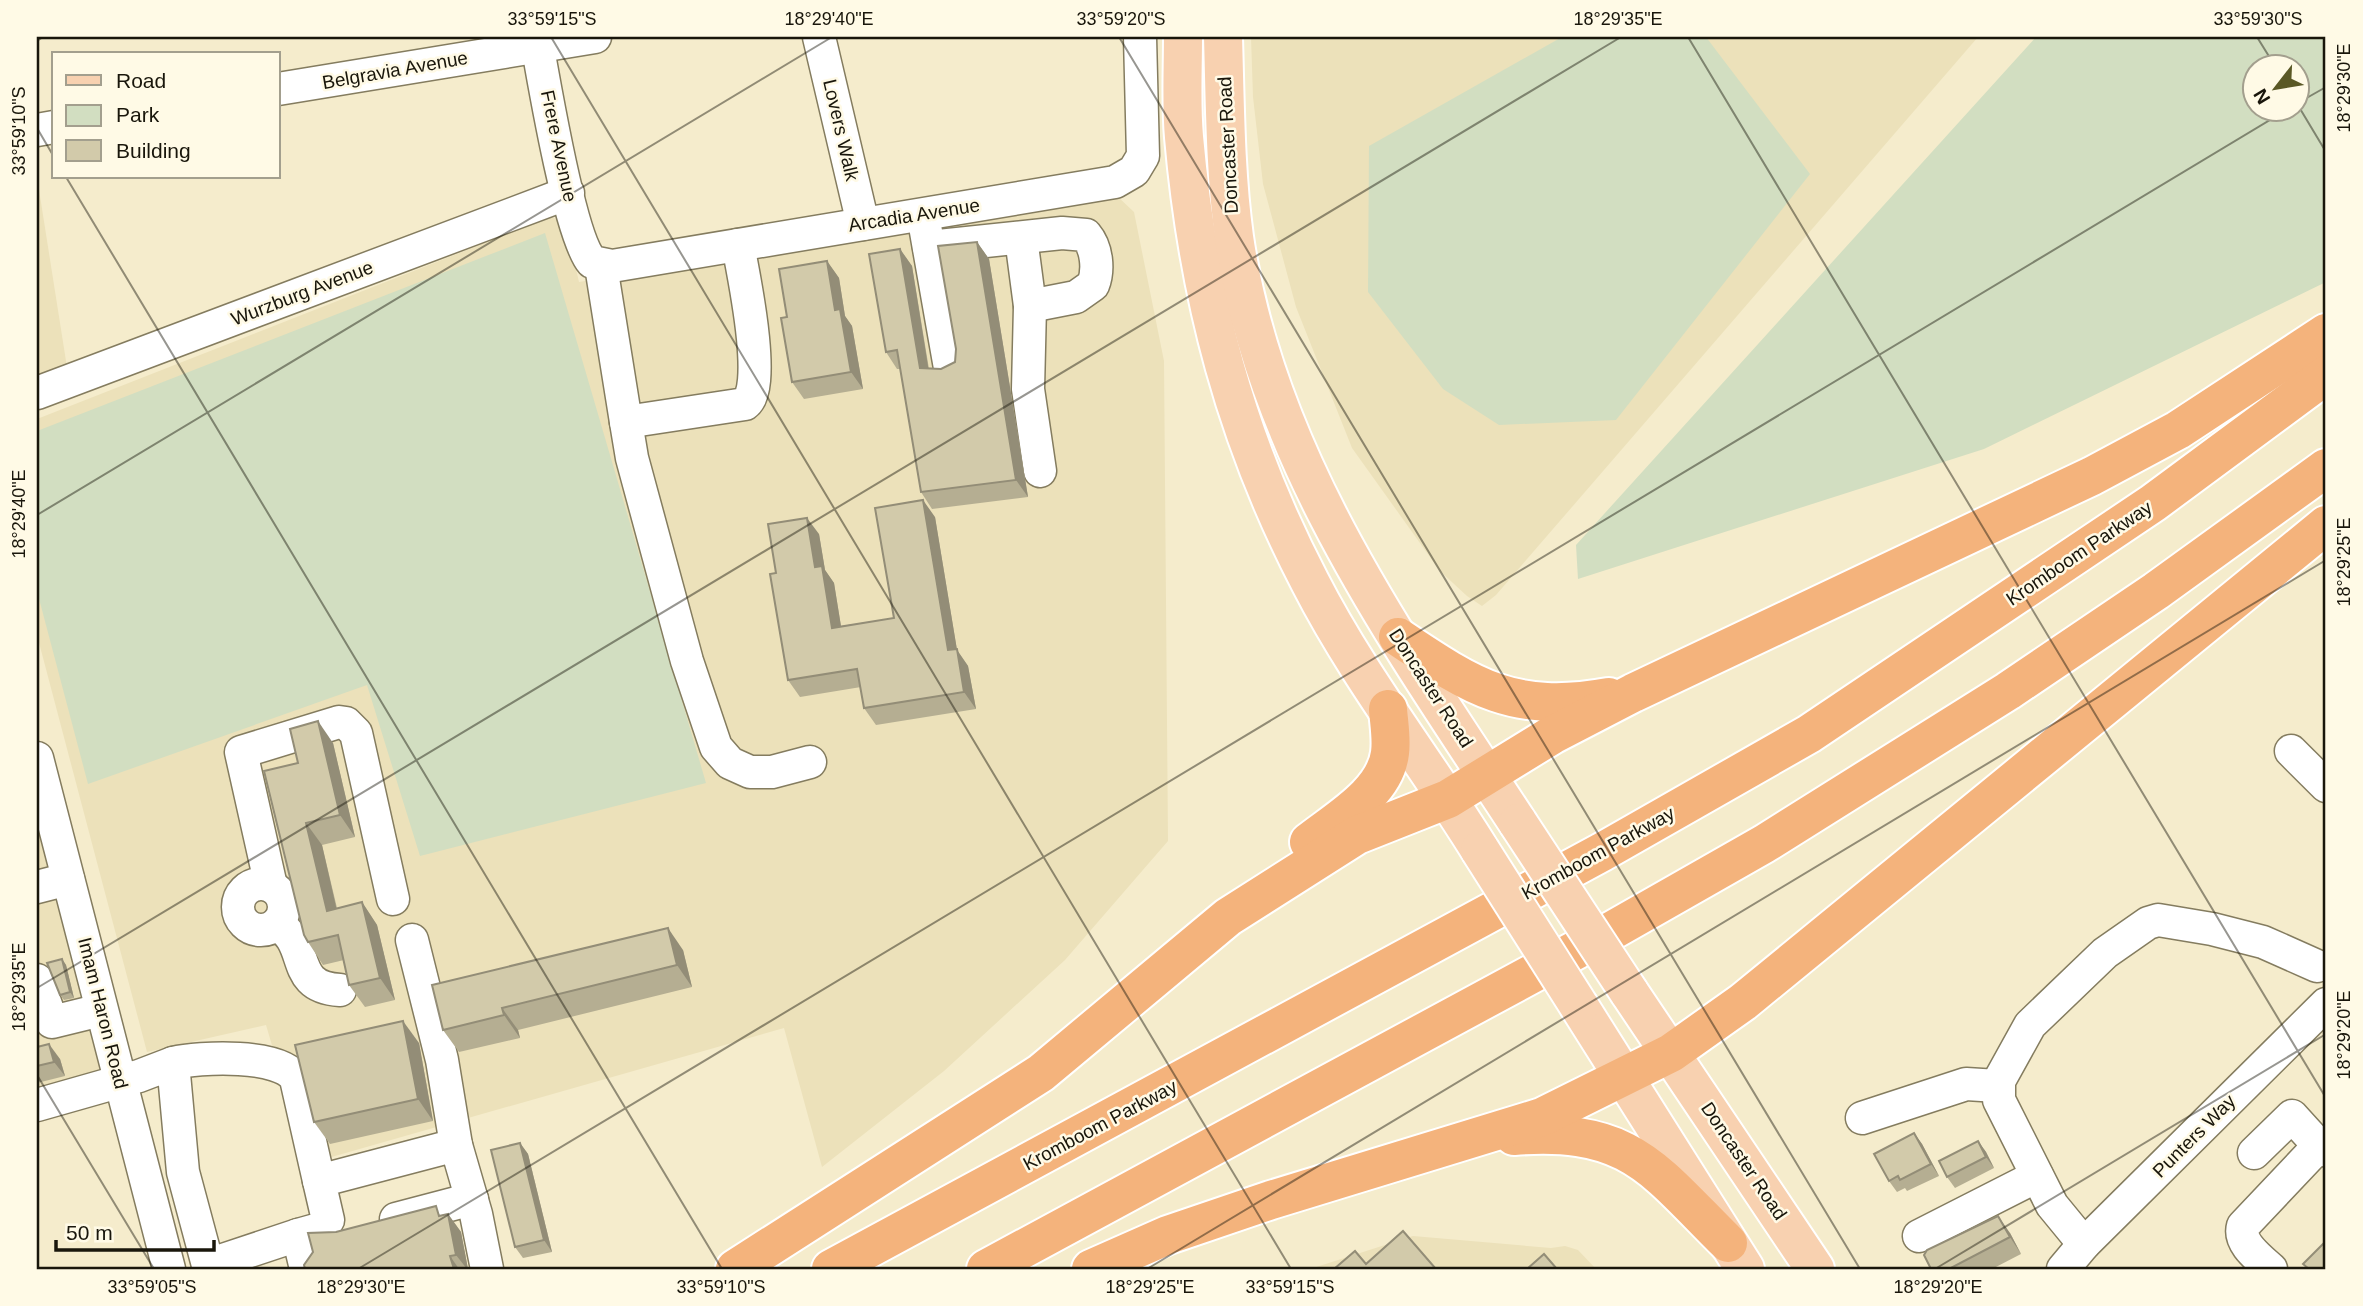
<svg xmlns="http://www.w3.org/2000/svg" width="2363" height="1306" font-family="Helvetica,sans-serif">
	<rect width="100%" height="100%" fill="#f5eccc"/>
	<g fill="#ece1ba">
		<polygon points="1251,37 1978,37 1496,595 1482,606 1467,596 1440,571 1352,448 1296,307 1263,184 1253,97"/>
		<polygon points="37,177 69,380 37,393"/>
		<polygon points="1116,195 1134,212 1164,361 1168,841 1065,960 944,1071 822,1167 784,1028 307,1164 266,1025 147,1052 37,635 37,419 551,217 565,222 579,282"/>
		<polygon points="37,758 120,1082 37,1105"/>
		<polygon points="1413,1236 1551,1248 1565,1246 1578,1250 1596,1269 1310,1269"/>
	</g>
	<g fill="#d2dec1" fill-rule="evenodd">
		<polygon points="1562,37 1706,37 1810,174 1616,420 1499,425 1443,389 1368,292 1369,146"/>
		<path d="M2036 37H2326V282L1984 449 1578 579 1576 545ZM2254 66H2296V108H2254Z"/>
		<polygon points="545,233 706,783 420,856 367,685 88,784 37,591 37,431"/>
	</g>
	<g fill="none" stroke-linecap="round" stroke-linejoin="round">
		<defs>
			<g id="minor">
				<path d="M536 37C543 77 570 238 592 262L612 266 1115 182 1134 171 1143 156 1140 37"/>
				<polyline points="819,37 863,224"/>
				<polyline points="278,89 595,37"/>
				<polyline points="37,130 54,127"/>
				<polyline points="925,226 950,368"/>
				<polyline points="1021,238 1030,306 1028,389 1040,471"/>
				<path d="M929 247 1062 233 1086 235C1097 248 1099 270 1093 285L1076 297 1030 306"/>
				<path d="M601 266 626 422 745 404C768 389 743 272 738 245"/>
				<polyline points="37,393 568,193"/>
				<polyline points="626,422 632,458 687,661 716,747 730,763 750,772 772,772 810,762"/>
				<polyline points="2291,751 2326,786"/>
				<polyline points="37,758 169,1269"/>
				<circle cx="261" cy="907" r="23"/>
				<polyline points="271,886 241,752 339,722 346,723 356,733 393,899"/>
				<polyline points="37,887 68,879"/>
				<path d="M277 924C312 945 288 987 340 990"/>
				<polyline points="412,940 442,1060 456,1145"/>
				<polyline points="37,980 52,1022 101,1010"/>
				<path d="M173 1063C199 1057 282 1053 296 1079L319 1181"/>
				<polyline points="37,1105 139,1076 173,1063 183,1172 209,1269"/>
				<polyline points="1862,1118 1966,1084 1998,1086"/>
				<polyline points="2254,1153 2292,1116 2322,1149"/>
				<polyline points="396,1219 472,1199"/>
				<polyline points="1919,1236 2037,1176"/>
				<polyline points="2084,1244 2052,1205 1999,1100 1999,1081 2030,1025 2105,953 2148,923 2158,920 2212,929 2263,942 2317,966"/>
				<polyline points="208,1265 298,1235"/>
				<polyline points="306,1269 298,1235 323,1228 328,1220 319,1181 456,1145 476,1214 487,1269"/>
				<polyline points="2063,1269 2084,1244 2326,1004"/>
				<path d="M2271 1269C2259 1258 2238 1243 2243 1226L2313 1152 2326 1149"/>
			</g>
			<g id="major">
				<path d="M1183 37C1183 70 1181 104 1184 137 1198 296 1236 440 1310 582 1358 676 1425 761 1480 850"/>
				<path d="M1223 37C1225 104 1225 171 1234 237 1266 458 1399 641 1518 823"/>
				<polyline points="1629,992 1815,1269"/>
				<polyline points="1579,1006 1745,1269"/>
			</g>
			<g id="highway">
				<path d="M1398 637C1474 688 1514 714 1609 697"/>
				<path d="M1309 842C1338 819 1385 793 1390 753 1392 739 1389 723 1388 709"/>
				<path d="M1514 1136C1631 1127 1653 1169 1728 1243"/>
				<polyline points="735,1269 1041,1073 1228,917 1357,835 1448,799 1552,735 1633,693 2092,476 2178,430 2326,333"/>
				<polyline points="831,1269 1602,852 1809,734 2153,503 2326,375"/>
				<polyline points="986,1269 1613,930 1764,844 2008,691 2156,591 2326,468"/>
				<polyline points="1091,1269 1168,1235 1271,1200 1542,1117 1671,1053 1743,1002 2326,525"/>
			</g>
		</defs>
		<use href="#minor" stroke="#847c5f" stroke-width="35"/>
		<use href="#major" stroke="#fff" stroke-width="42"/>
		<use href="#highway" stroke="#fff" stroke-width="42"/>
		<use href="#minor" stroke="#fff" stroke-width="32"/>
		<use href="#major" stroke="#f8d1b0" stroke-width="38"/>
		<use href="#highway" stroke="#f4b37c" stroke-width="38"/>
		<defs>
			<g id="major-bridge">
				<polyline points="1518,823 1629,992"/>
				<polyline points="1480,850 1579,1006"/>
			</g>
		</defs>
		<use href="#major-bridge" stroke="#fff" stroke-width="42" stroke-linecap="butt"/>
		<use href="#major-bridge" stroke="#f8d1b0" stroke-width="38"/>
	</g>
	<g fill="#b5ae92">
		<polygon points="977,242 989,259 1028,497 932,509 921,492 900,369 897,369 886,352 900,249 912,266 929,369 941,369 955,362"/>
		<polygon points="827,261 839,278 845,316 852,326 863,389 804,399 792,382 787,317"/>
		<polygon points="935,517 957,650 968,666 976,709 876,725 864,708 861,687 800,697 788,680 776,573 819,534 825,570 834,583 841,626 894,618"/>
		<polygon points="333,743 355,837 322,845 337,908 362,902 377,925 395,1000 365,1007 349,985 344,960 323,965 308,942 298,763"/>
		<polygon points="683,950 692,987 518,1030 520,1038 459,1052 443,1030 432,985"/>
		<polygon points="62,959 66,965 74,998 64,1000 60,995"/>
		<polygon points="419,1043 433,1121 330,1144 314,1122"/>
		<polygon points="37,1047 60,1059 65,1076 37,1083"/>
		<polygon points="1914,1133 1922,1144 1939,1176 1907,1191 1905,1188 1897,1192 1889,1181"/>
		<polygon points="1978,1141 1986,1152 1994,1168 1955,1188 1947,1177"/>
		<polygon points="520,1143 528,1154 552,1252 523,1258 515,1247"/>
		<polygon points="448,1214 461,1232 468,1269 305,1269 336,1232"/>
		<polygon points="2010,1233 2021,1254 1992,1269 1931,1269"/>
	</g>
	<g fill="#938d77">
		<polygon points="977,242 989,259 1028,497 1016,480"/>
		<polygon points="900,249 912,266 931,385 920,368"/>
		<polygon points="827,261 839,278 845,316 852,326 863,389 851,372 835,310"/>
		<polygon points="923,500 935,517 957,650 968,666 976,709 964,692 948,650"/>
		<polygon points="807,518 819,534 825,570 834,583 844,645 832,628 815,567"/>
		<polygon points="318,721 333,743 355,837 340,815"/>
		<polygon points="306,823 322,845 342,933 327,911"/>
		<polygon points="362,902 377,925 395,1000 380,978"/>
		<polygon points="668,928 683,950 692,987 677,965"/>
		<polygon points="62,959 66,965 74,998 70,992"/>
		<polygon points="502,1008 518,1030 520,1038 504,1015"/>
		<polygon points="403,1021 419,1043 433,1121 418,1099"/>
		<polygon points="49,1044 60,1059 65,1076 54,1062"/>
		<polygon points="1914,1133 1922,1144 1939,1176 1931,1164"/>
		<polygon points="1978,1141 1986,1152 1994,1168 1986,1157"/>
		<polygon points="520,1143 528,1154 552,1252 544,1240"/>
		<polygon points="448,1214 461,1232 468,1269 467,1269 456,1255"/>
		<polygon points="1998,1216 2010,1233 2021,1254 2010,1237"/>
		<polygon points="450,1256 459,1269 454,1269"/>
	</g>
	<g fill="#d2caaa" stroke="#938d77" stroke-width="2">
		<polygon points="977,242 1016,480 921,492 897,350 886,352 869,254 900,249 920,368 941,369 955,362 956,349 938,246"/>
		<polygon points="827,261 835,310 840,309 851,372 792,382 781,318 787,317 779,269"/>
		<polygon points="923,500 948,650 957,649 964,692 864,708 857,669 788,680 770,574 776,573 768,524 807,518 815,567 822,566 832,628 894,618 875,508"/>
		<polygon points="318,721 340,815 306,823 327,911 362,902 380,978 349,985 338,935 308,942 304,935 264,771 298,763 290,729"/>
		<polygon points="668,928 677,965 502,1008 504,1015 443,1030 432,985"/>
		<polygon points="62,959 70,992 60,995 47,963"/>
		<polygon points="403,1021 418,1099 314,1122 295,1045"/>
		<polygon points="49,1044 54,1062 37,1066 37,1047"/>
		<polygon points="1914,1133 1931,1164 1900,1180 1898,1176 1889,1181 1874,1154"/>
		<polygon points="1978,1141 1986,1157 1947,1177 1939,1161"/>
		<polygon points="520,1143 544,1240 515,1247 491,1150"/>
		<polygon points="436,1206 439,1216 448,1214 456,1255 450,1256 454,1269 305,1269 304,1265 313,1252 308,1233 336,1232"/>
		<polygon points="1998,1216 2010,1237 1949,1269 1931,1269 1924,1255 1927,1250"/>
		<polygon points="1403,1231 1436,1269 1334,1269 1355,1251 1366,1264"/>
		<polygon points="2326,1241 2326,1269 2309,1269 2303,1264"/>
		<polygon points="1544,1254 1557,1269 1527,1269"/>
	</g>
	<path fill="none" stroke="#19160b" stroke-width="2" stroke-opacity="0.45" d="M551 37 1291 1269M1119 37 1860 1269M1688 37 2326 1098M2257 37 2275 66M37 41 43 37M2296 102 2326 152M2296 104 2326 87M37 128 54 157M66 177 722 1269M37 515 832 37M37 988 1621 37M37 1075 154 1269M358 1269 2290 108M1147 1269 2326 560M1935 1269 2326 1034"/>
	<g text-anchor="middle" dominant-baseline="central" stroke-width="5" stroke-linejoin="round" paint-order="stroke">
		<g font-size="19" fill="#19160b" stroke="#fffae6">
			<text transform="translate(395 70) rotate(-10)">Belgravia Avenue</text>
			<text transform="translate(841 130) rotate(77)">Lovers Walk</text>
			<text transform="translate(1228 145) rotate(-93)">Doncaster Road</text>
			<text transform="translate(559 146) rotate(78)">Frere Avenue</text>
			<text transform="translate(914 215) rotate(-9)">Arcadia Avenue</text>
			<text transform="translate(302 293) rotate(-21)">Wurzburg Avenue</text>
			<text transform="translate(2079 553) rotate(-34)">Kromboom Parkway</text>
			<text transform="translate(1431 688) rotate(57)">Doncaster Road</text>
			<text transform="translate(1598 853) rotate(-29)">Kromboom Parkway</text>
			<text transform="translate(103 1013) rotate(76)">Imam Haron Road</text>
			<text transform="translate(1100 1125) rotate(-28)">Kromboom Parkway</text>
			<text transform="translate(2194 1136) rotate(-45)">Punters Way</text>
			<text transform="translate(1744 1161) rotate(56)">Doncaster Road</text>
		</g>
	</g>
	<rect width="2363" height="1306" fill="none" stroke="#fffae6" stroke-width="77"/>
	<rect x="52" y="52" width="228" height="126" fill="#fffae6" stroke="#a39f8e" stroke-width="2"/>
	<rect x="66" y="75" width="35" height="10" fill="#f8d1b0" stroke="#a39f8e" stroke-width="2"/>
	<text x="116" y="88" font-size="21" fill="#19160b">Road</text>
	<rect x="66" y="105" width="35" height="21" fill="#d2dec1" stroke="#a39f8e" stroke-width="2"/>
	<text x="116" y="122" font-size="21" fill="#19160b">Park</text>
	<rect x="66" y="140" width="35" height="21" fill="#d2caaa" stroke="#a39f8e" stroke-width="2"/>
	<text x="116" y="158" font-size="21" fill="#19160b">Building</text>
	<g transform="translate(2276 88) rotate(239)"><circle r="33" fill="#fffae6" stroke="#a39f8e" stroke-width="2"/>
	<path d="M0-5L12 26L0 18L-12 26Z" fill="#5a5825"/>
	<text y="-10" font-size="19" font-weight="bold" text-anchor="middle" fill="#19160b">N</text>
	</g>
	<path d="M56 1240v10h158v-10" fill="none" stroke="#19160b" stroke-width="3.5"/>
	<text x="66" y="1240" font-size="21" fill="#19160b" stroke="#fffae6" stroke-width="5" paint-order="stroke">50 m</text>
	<rect x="38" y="38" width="2286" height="1230" fill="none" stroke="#19160b" stroke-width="2.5"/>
	<g font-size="18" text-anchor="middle" fill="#19160b">
		<text x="552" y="25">33°59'15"S</text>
		<text x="829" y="25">18°29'40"E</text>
		<text x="1121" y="25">33°59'20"S</text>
		<text x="1618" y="25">18°29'35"E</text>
		<text x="2258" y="25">33°59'30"S</text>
		<text transform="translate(2344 88) rotate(-90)" y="6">18°29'30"E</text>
		<text transform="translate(19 131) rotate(-90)" y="6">33°59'10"S</text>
		<text transform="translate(19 514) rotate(-90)" y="6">18°29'40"E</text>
		<text transform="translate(2344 562) rotate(-90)" y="6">18°29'25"E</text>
		<text transform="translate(19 987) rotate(-90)" y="6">18°29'35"E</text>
		<text transform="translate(2344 1035) rotate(-90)" y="6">18°29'20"E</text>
		<text x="152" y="1293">33°59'05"S</text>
		<text x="361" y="1293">18°29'30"E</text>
		<text x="721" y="1293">33°59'10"S</text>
		<text x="1150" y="1293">18°29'25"E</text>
		<text x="1290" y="1293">33°59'15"S</text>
		<text x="1938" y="1293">18°29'20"E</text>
	</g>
</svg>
